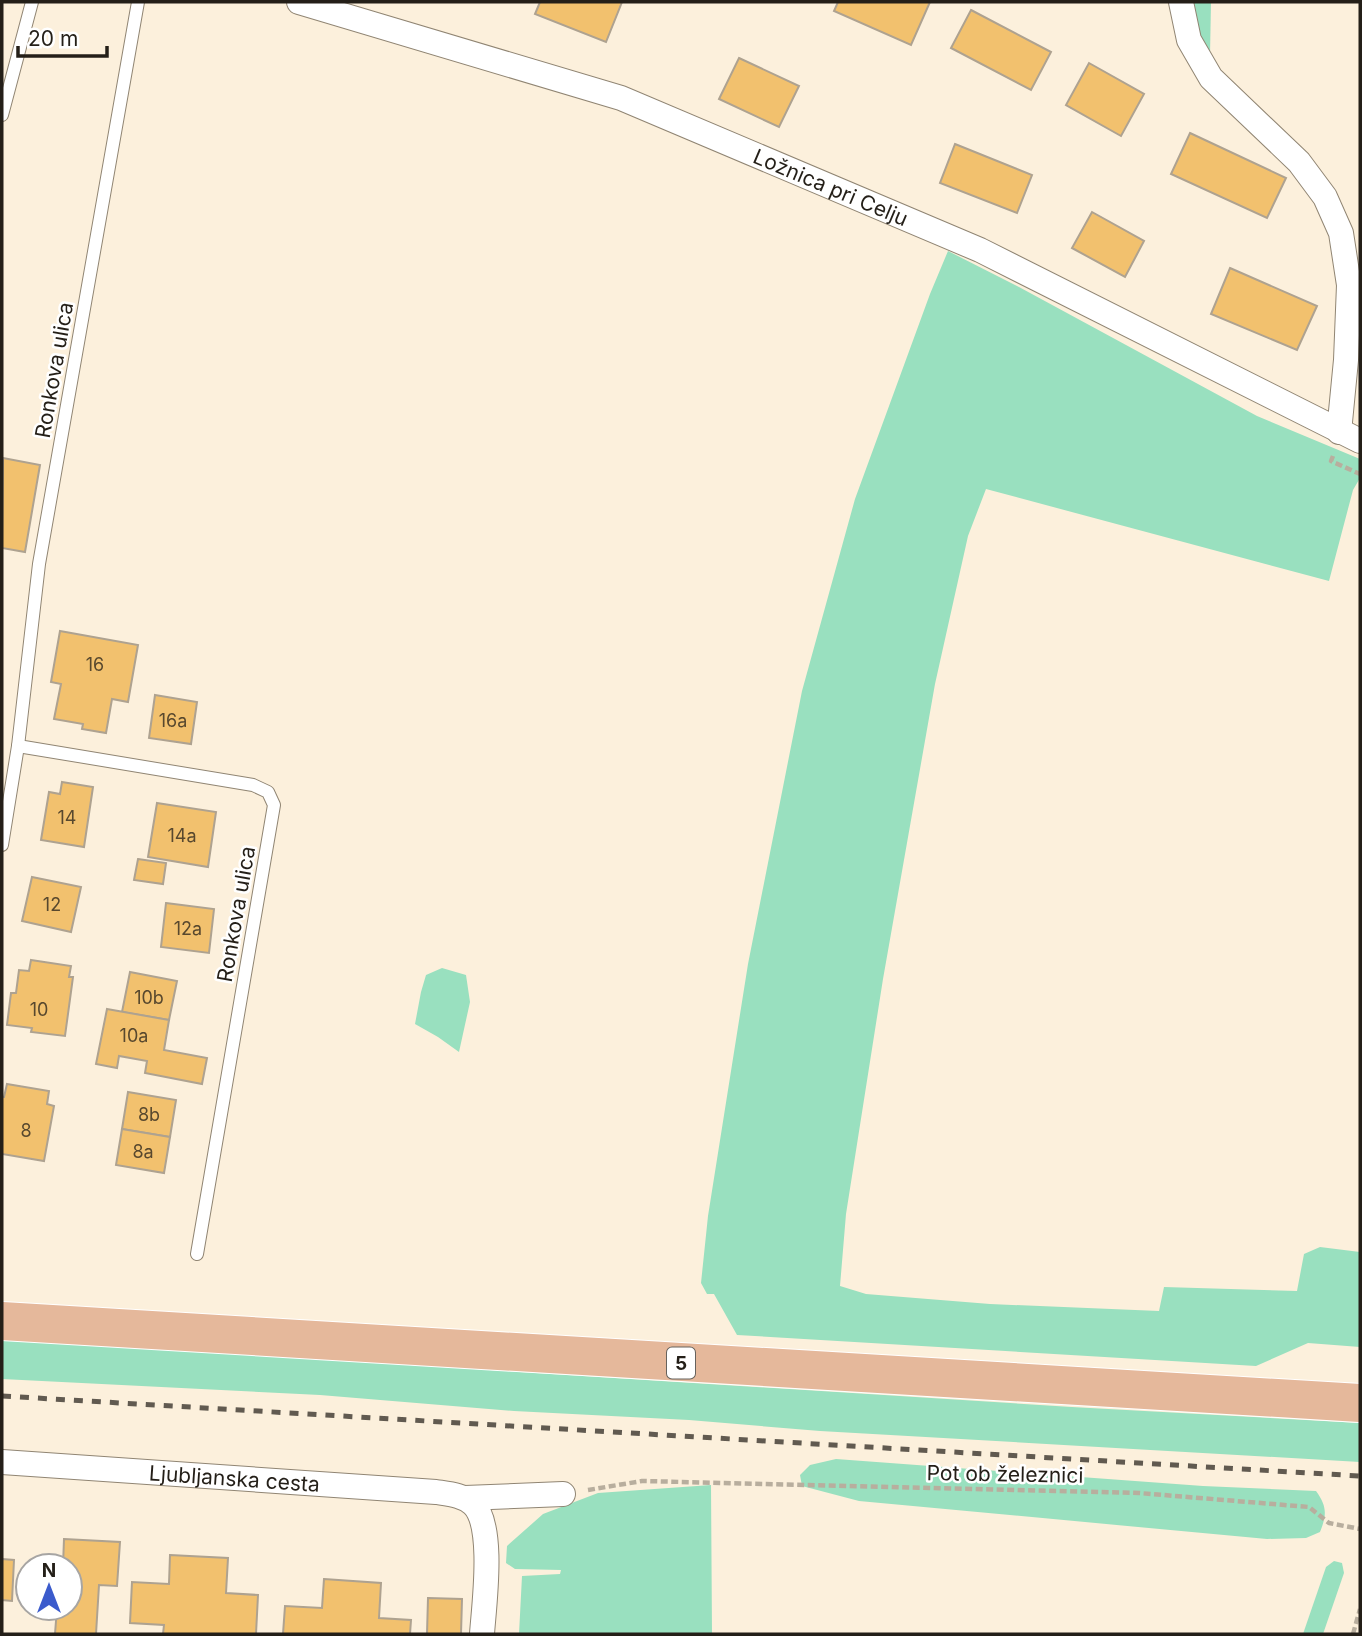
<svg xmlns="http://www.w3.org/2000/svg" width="1362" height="1636" font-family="Inter,sans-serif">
	<rect width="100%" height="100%" fill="#fcf0dc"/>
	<g fill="#99e0bf">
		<polygon points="1189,2 1211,2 1210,55 1193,21"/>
		<polygon points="948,251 1019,287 1257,416 1360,459 1360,478 1353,490 1329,581 986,489 968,536 935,684 883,979 846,1214 840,1286 866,1294 990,1304 1159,1311 1164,1287 1297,1291 1304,1254 1320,1247 1360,1252 1360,1347 1308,1343 1256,1366 737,1335 714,1294 707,1294 701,1283 708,1216 748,964 802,691 855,499 930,294"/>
		<polygon points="442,968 466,975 470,1002 459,1052 438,1037 415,1024 421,992 426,975"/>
		<polygon points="2,1339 1072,1407 1360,1423 1360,1462 820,1431 689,1420 514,1411 320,1395 2,1379"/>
		<path d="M836 1459 1203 1486 1316 1491C1327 1506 1327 1515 1320 1532L1306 1538 1267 1539 859 1501 802 1486 800 1475 810 1465Z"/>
		<polygon points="711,1485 712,1634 519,1634 522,1576 560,1574 561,1570 515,1569 506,1563 507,1546 543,1514 598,1493"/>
		<polygon points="1334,1561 1342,1563 1344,1573 1323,1634 1303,1634 1326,1567"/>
	</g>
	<g fill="#f2c16e" stroke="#aea290" stroke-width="2">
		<polygon points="540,2 622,2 606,42 535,14"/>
		<polygon points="838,2 930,2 911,45 834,11"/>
		<polygon points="971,10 1051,52 1031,90 951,48"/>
		<polygon points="739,58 799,86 779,127 719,99"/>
		<polygon points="1089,63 1144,94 1121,136 1066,105"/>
		<polygon points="1190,133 1286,178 1267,218 1171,174"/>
		<polygon points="955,144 1032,175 1017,213 940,183"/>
		<polygon points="1092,212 1144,241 1125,277 1072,248"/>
		<polygon points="1230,268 1317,306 1297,350 1211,314"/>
		<polygon points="3,458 40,465 25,552 2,548"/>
		<polygon points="60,631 138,645 128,702 112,699 106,733 82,729 83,724 54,719 61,684 51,682"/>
		<polygon points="155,695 197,702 191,744 149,738"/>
		<polygon points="62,782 93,787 84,847 41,840 49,792 60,794"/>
		<polygon points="157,803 216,812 208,867 148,857"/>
		<polygon points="138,859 166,863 163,884 134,880"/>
		<polygon points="32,877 81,887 71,932 22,921"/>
		<polygon points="166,903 214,909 209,953 161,947"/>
		<polygon points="31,960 71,966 69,977 73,977 65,1036 31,1032 32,1028 7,1025 11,993 16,993 19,970 29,971"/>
		<polygon points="130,972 177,981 169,1020 122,1012"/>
		<polygon points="107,1009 169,1020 164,1050 207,1058 202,1084 145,1073 147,1061 119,1056 117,1068 96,1064"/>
		<polygon points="7,1084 49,1091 47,1104 54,1106 44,1161 2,1154 2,1097 4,1097"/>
		<polygon points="128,1092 176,1100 170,1137 122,1129"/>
		<polygon points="122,1129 170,1137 164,1173 116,1165"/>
		<polygon points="64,1539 120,1542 117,1586 99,1585 96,1634 55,1634 57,1608 55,1608 70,1608 70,1566 63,1566"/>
		<polygon points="170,1555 228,1558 226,1593 258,1595 256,1634 163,1634 164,1625 130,1623 132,1582 169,1584"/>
		<polygon points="2,1559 14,1560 12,1601 2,1600"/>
		<polygon points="26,1565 37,1566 28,1566 28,1606 23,1606"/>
		<polygon points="324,1579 381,1583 379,1618 411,1620 410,1634 283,1634 285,1606 322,1608"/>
		<polygon points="428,1598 462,1599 461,1634 427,1634"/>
	</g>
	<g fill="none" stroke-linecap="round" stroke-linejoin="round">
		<defs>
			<g id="lane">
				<polyline points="2,115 32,2"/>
				<polyline points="18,746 253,785 268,792 274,805 197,1254"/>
				<polyline points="2,845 18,746 39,564 138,2"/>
			</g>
			<g id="street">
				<path id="s1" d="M299 2 621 98 980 250 1360 441"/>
				<polyline points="1181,2 1189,40 1211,78 1299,162 1325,197 1341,233 1349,285 1346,360 1339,432"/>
				<path id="s2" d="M2 1462 436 1492C449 1494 463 1495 473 1504 495 1525 484 1605 482 1634"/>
				<polyline points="465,1498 563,1494"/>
			</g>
			<polyline id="primary" points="2,1321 1360,1403"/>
		</defs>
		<use href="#lane" stroke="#908573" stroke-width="14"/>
		<use href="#street" stroke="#908573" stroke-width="26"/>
		<use href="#primary" stroke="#fff" stroke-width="40"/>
		<g stroke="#b8ae9e" stroke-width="4.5" stroke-dasharray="7 3.5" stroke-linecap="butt">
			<polyline points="1333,456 1331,461 1360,474"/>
			<polyline points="588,1490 642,1481 1139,1493 1309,1507 1329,1523 1360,1529"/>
			<polyline points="1353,1634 1360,1609"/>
		</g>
		<use href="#lane" stroke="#fff" stroke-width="12"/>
		<use href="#street" stroke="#fff" stroke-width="24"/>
		<use href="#primary" stroke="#e5b89b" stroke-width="38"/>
		<polyline stroke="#615a50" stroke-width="5" stroke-dasharray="9 9" stroke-linecap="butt" points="2,1396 1360,1476"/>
	</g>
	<g text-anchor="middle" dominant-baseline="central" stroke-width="5" stroke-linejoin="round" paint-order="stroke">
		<g font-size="18" fill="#58482e">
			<text x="95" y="664">16</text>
			<text x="173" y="720">16a</text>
			<text x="67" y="817">14</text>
			<text x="182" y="835">14a</text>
			<text x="52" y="904">12</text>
			<text x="188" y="928">12a</text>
			<text x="149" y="997">10b</text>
			<text x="39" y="1009">10</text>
			<text x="134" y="1035">10a</text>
			<text x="149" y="1114">8b</text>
			<text x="26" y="1130">8</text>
			<text x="143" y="1151">8a</text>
		</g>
		<rect fill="#fff" stroke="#66625d" stroke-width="2" x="667" y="1347.5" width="28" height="31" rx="5"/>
		<g font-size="19" font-weight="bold" fill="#241f18">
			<text x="681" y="1363">5</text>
		</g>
		<g font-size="21" fill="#241f18" stroke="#fff">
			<text stroke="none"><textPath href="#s1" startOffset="564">Ložnica pri Celju</textPath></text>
			<text transform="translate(54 370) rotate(-80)">Ronkova ulica</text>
			<text transform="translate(236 914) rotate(-80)">Ronkova ulica</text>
			<text transform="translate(1005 1474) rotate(1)">Pot ob železnici</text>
			<text stroke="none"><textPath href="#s2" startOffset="233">Ljubljanska cesta</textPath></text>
		</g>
	</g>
	<rect width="1362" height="1636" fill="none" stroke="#241f18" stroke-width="7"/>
	<g transform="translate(49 1587)"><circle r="33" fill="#ffffff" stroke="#a7a5a3" stroke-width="2"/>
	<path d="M0-5L12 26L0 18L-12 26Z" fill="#3b5bcc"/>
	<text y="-10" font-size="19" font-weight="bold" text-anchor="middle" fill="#241f18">N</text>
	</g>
	<path d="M18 46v10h89v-10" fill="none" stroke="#241f18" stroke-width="3.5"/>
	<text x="28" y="46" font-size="21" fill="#241f18" stroke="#ffffff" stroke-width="5" paint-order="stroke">20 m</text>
</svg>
